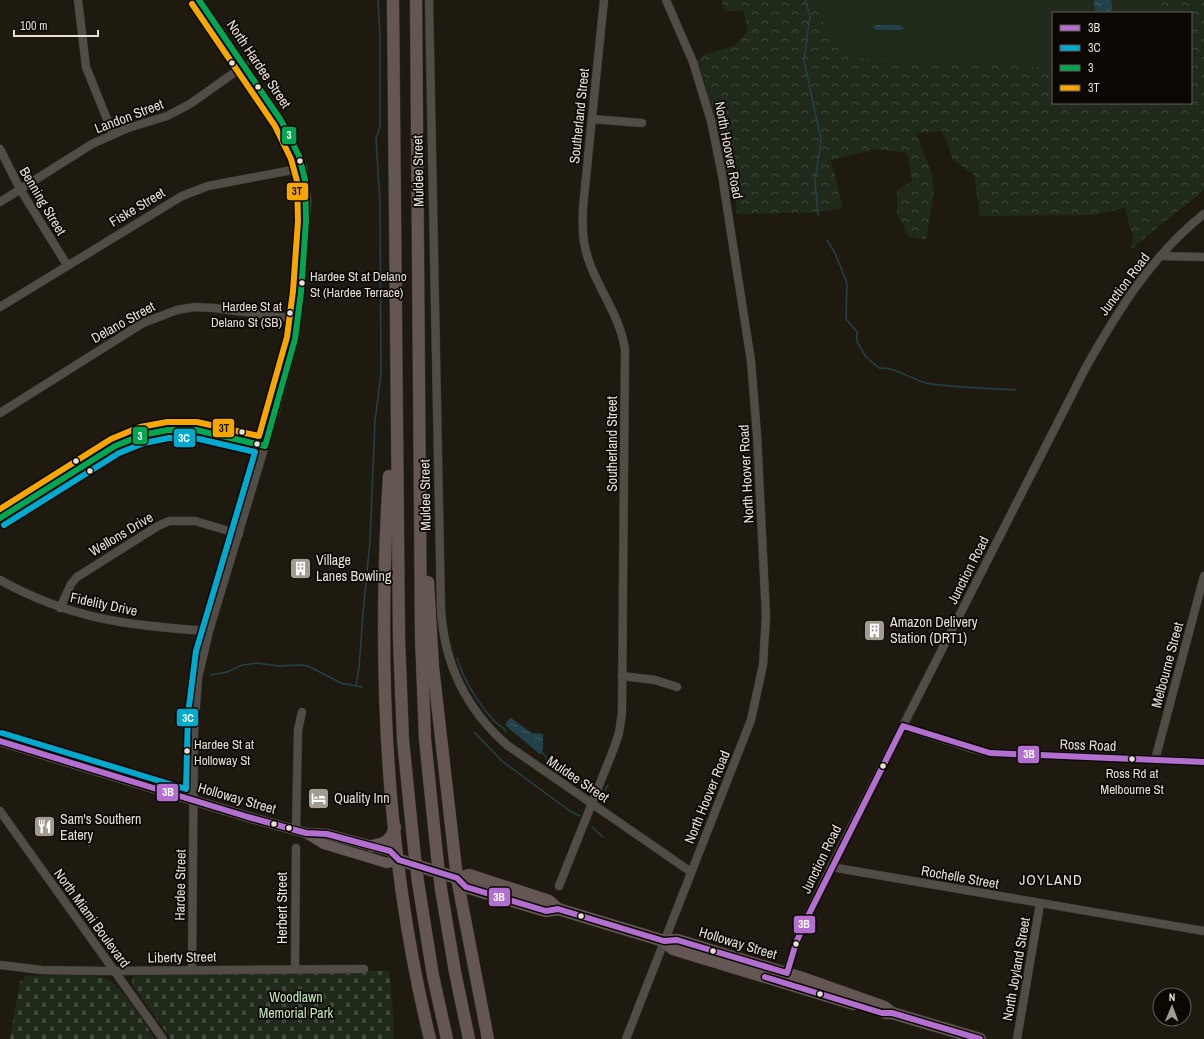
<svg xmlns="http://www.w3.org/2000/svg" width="1204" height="1039" font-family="'Archivo Narrow',sans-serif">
	<defs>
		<pattern id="forest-crowns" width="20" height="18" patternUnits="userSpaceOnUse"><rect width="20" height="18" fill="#1f2a1a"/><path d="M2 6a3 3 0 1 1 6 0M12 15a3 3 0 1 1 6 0" fill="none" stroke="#40493a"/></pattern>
		<pattern id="cemetery-stones" width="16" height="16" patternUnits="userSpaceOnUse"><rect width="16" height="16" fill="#1f2a1a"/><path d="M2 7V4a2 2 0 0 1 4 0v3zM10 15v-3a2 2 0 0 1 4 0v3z" fill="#40493a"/></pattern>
		<pattern id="water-ripples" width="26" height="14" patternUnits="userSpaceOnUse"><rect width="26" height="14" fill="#234148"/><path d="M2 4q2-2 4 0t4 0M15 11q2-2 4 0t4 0" fill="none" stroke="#435c62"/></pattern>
	</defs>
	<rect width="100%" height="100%" fill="#1f1a10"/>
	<polygon fill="url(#forest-crowns)" points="721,0 840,0 1053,34 1053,103 1191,103 1191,13 1129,13 1125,0 1204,0 1204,190 1131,249 1133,237 1125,208 1093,215 980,216 974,175 953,160 942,131 916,133 932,173 934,191 926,240 909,237 897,213 897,190 912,181 907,153 876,149 831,160 843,208 819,212 737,214 736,201 729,191 704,79 697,61 706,54 734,46 748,31 743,10 725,12"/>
	<g fill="url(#cemetery-stones)">
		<polygon points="342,971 389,971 394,1020 394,1039 171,1039 132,985 133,977 139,975"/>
		<path d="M26 976C47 976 87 972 106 979 123 985 144 1024 155 1039H10L20 982Z"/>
	</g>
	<polygon fill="#1f2a1a" points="810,0 1159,0 1160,13 1053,13 1053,68 844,57"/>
	<g fill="url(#water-ripples)">
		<polygon points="1094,0 1111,0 1113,9 1108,12 1095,11"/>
		<polygon points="874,25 899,25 904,28 902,30 875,30 873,28"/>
		<polygon points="511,718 532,733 543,734 543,750 540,754 506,726 506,722"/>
	</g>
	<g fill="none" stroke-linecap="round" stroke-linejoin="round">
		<g stroke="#234148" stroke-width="1.5">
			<polyline points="805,0 810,16 804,60 821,140 815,181 818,215"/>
			<path d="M827 240 835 253 847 283 846 319 857 332V342L866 357 879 368C899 367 913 382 932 384 960 388 988 388 1016 390"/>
			<path d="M457 658C464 681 477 701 493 720 497 725 504 726 506 732"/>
			<polyline points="211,675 227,672 242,665 257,663 278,666 301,665 308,666 341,683 362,687"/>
			<polyline points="356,686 359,668 363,613 370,541 375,421 381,374 380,202 376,138 380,127 380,35 378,0"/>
			<polyline points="475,733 503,762 570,811 580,816"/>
			<polyline points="542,752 547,759"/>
			<polyline points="547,760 589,786"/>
			<polyline points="605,790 608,785"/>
			<polyline points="592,827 603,837"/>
		</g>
		<defs>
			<g id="minor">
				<polyline points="78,0 86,67 113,134"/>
				<path d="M429 0 441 609C444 663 466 709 507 745L691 872"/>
				<polyline points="592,119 642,123"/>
				<polyline points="0,149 20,189 67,265"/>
				<polyline points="0,202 92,144 128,128 167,116 190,104 245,65"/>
				<polyline points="1161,256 1204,257"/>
				<polyline points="0,307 182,196 208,186 303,168"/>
				<polyline points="0,413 143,323 177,310 195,307 214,308 298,319"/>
				<polyline points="0,518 115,446 142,435 168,430 196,430 265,446"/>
				<path d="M0 580C70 619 130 626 209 631"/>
				<polyline points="60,608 71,584 77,577 158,526 169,521 195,521 239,534"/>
				<polyline points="622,676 655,680 677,687"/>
				<polyline points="903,726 970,748 990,753 1204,762"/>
				<polyline points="1155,760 1204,576"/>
				<polyline points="0,811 163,1039"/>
				<polyline points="296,830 298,730 302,712"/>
				<polyline points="831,867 1204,931"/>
				<path d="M559 886 614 748 619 733 622 713 625 349C619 310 590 280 584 242 580 214 586 185 588 157 593 105 599 52 604 0"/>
				<polyline points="0,965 42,970 104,971 364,969"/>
				<polyline points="295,968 296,848"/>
				<polyline points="192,970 194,732 198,678 209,631 276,409 295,339 301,292 307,201 303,168 288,132 199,0"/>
				<path d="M785 977 800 932 831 867 1085 369C1117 312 1152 255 1204 214"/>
				<polyline points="626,1039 751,720 763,665 766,616 757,435 751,361 722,175 711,121 693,62 666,0"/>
				<polyline points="1017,1039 1040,904"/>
			</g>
			<polyline id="major" points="0,741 248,817 306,833 327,834 372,846 390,851 399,860 387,863 324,844 306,833"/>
			<g id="highway">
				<polyline points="393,0 399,638 403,740 414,849"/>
				<polyline points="416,0 421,637 425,739 437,856"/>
				<path d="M389 476C377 664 385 856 430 1039"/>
				<polyline points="428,582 433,667 457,878 488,1039"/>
				<path d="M372 846C386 844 391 840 395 827"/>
				<polyline points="399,860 457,878 466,887 482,892 546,911 558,909 664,941 677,940 802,978 884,1007 892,1013"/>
				<polyline points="457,878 469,875 549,901 558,909"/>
				<polyline points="418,882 433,976 447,1039"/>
				<polyline points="441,889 455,972 469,1039"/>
				<polyline points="664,941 673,949 854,1004"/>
				<polyline points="885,1013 892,1013 980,1039"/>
			</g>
		</defs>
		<use href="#minor" stroke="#39352f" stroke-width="9"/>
		<use href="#major" stroke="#39352f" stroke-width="11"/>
		<use href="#highway" stroke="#39352f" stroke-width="13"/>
		<use href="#minor" stroke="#514d46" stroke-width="8"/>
		<use href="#major" stroke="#645956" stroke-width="10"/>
		<use href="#highway" stroke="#645653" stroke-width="12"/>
		<defs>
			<g id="highway-bridge">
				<polyline points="414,849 418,882"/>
				<polyline points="437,856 441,889"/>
			</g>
		</defs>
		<use href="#highway-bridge" stroke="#39352f" stroke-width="13" stroke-linecap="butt"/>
		<use href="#highway-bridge" stroke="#645653" stroke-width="12"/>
		<defs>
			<g id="bus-1">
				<polyline points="0,741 248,817 306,833 327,834 390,851 399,860 457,878 466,887 546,911 558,909 664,941 677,940 787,973 796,943 805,922 903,726 990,753 1204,762"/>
				<polyline points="765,977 882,1013 892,1013 980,1039"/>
			</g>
			<polyline id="bus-2" points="2,733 186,789 188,714 196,651 255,452 195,438 169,438 144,443 119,453 4,525"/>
			<polyline id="bus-3" points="0,518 115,446 142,435 168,430 196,430 265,446 295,339 301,292 306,221 305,180 299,156 282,122 199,0"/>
			<polyline id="bus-4" points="0,509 111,439 140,427 167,422 197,422 259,436 287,337 293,291 298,221 297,181 291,159 275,126 192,4"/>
		</defs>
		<use href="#bus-1" stroke="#0b0702" stroke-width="9"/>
		<use href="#bus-2" stroke="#0b0702" stroke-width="9"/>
		<use href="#bus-3" stroke="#0b0702" stroke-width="9"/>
		<use href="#bus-4" stroke="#0b0702" stroke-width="9"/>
		<use href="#bus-1" stroke="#b36fd0" stroke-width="6"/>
		<use href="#bus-2" stroke="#00a9ce" stroke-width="6"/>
		<use href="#bus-3" stroke="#00a651" stroke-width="6"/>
		<use href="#bus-4" stroke="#f7a600" stroke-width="6"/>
	</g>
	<defs>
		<symbol id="building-square" viewBox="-11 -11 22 22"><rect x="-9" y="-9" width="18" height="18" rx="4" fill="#a19b90" stroke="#0b0702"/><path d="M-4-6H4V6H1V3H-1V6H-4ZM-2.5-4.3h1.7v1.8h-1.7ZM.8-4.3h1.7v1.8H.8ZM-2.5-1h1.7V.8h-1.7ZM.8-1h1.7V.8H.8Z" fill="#fff"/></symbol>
		<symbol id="hotel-square" viewBox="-11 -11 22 22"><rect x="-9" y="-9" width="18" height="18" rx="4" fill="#a19b90" stroke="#0b0702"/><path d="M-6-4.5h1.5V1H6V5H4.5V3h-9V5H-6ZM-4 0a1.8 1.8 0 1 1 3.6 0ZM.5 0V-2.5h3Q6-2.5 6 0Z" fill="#fff"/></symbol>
		<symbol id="restaurant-square" viewBox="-11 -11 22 22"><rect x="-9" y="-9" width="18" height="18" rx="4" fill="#a19b90" stroke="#0b0702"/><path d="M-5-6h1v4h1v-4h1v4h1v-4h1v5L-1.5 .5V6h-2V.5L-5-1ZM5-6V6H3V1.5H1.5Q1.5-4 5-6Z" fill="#fff"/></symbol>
	</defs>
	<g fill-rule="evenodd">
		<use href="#building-square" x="288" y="556" width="25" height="25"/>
		<use href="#building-square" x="862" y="618" width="25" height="25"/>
		<use href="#hotel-square" x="306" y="786" width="25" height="25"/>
		<use href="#restaurant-square" x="32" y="814" width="25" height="25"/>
	</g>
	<g fill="#e7e0d5" stroke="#0b0702" stroke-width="1.5">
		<circle cx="232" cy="63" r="3.5"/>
		<circle cx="258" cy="87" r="3.5"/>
		<circle cx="300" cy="161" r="3.5"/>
		<circle cx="302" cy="283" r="3.5"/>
		<circle cx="290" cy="313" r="3.5"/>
		<circle cx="242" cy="432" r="3.5"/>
		<circle cx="257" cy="444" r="3.5"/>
		<circle cx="76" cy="461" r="3.5"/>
		<circle cx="90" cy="471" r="3.5"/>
		<circle cx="187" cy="751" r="3.5"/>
		<circle cx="1132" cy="759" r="3.5"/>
		<circle cx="883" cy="766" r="3.5"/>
		<circle cx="274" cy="824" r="3.5"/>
		<circle cx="289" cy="828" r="3.5"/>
		<circle cx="581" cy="916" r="3.5"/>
		<circle cx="796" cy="944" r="3.5"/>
		<circle cx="713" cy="951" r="3.5"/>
		<circle cx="820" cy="994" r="3.5"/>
	</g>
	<g text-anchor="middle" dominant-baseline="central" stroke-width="3.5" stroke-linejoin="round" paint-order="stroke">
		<g font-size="13" fill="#e7e0d5" stroke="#0b0702" text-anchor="start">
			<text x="310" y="276">Hardee St at Delano<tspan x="310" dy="16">St (Hardee Terrace)</tspan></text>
			<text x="282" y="306" text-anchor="end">Hardee St at<tspan x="282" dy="16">Delano St (SB)</tspan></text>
			<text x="194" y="744">Hardee St at<tspan x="194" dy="16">Holloway St</tspan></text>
			<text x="1132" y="773" text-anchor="middle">Ross Rd at<tspan x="1132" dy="16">Melbourne St</tspan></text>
		</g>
		<g font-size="14" fill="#e7e0d5" stroke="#0b0702">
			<text transform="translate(259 64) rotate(56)">North Hardee Street</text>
			<text transform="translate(129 116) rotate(-21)">Landon Street</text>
			<text transform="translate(579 116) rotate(-84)">Southerland Street</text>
			<text transform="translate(729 150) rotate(79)">North Hoover Road</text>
			<text transform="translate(418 171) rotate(-91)">Muldee Street</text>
			<text transform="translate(43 201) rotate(59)">Benning Street</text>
			<text transform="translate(137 207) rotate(-31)">Fiske Street</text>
			<text transform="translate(1124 284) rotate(-53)">Junction Road</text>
			<text transform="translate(123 322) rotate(-29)">Delano Street</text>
			<text transform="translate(612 444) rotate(-90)">Southerland Street</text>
			<text transform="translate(746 474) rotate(-93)">North Hoover Road</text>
			<text transform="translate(425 495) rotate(-91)">Muldee Street</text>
			<text transform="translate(121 534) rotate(-31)">Wellons Drive</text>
			<text transform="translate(968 570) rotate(-63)">Junction Road</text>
			<text transform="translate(104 604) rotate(12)">Fidelity Drive</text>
			<text transform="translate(1167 665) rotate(-75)">Melbourne Street</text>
			<text transform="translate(1088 745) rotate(2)">Ross Road</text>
			<text transform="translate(578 779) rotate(34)">Muldee Street</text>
			<text transform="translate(707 797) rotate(-68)">North Hoover Road</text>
			<text transform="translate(237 798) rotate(16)">Holloway Street</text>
			<text transform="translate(821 859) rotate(-64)">Junction Road</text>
			<text transform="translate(960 877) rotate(10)">Rochelle Street</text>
			<text transform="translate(180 885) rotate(-89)">Hardee Street</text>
			<text transform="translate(282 908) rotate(-90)">Herbert Street</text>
			<text transform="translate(92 918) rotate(54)">North Miami Boulevard</text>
			<text transform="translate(738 943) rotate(17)">Holloway Street</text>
			<text transform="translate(182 957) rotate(-1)">Liberty Street</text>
			<text transform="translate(1016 969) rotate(-80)">North Joyland Street</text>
		</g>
		<g font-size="14" fill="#e7e0d5" stroke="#0b0702" text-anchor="start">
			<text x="316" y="560">Village<tspan x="316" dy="16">Lanes Bowling</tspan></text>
			<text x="890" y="622">Amazon Delivery<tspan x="890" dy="16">Station (DRT1)</tspan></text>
			<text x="334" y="798">Quality Inn</text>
			<text x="60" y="819">Sam's Southern<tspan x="60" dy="16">Eatery</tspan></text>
		</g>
		<g font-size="14" fill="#c2e8bb" stroke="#0b0702">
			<text x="296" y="997">Woodlawn<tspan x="296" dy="16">Memorial Park</tspan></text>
		</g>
		<g font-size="15" letter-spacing="1" fill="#e7e0d5" stroke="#0b0702">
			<text x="1051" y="879">JOYLAND</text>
		</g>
	</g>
	<g stroke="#0b0702" stroke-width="1.5">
		<rect x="281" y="126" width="16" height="19" rx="4" fill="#00a651"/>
		<rect x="286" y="182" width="23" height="19" rx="4" fill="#f7a600"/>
		<rect x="212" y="418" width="23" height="20" rx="4" fill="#f7a600"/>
		<rect x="132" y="426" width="16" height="19" rx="4" fill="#00a651"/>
		<rect x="173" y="428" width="23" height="20" rx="4" fill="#00a9ce"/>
		<rect x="176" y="708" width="23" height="19" rx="4" fill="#00a9ce"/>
		<rect x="1017" y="745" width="23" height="19" rx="4" fill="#b36fd0"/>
		<rect x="156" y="783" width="23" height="19" rx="4" fill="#b36fd0"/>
		<rect x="488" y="887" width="23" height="20" rx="4" fill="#b36fd0"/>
		<rect x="793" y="915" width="23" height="19" rx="4" fill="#b36fd0"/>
	</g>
	<g font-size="11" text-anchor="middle" font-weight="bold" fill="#fff">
		<text x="289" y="139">3</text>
		<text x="140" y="440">3</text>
		<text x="184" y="442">3C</text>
		<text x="188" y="722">3C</text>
		<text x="1029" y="758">3B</text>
		<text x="168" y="796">3B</text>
		<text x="499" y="901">3B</text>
		<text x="804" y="928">3B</text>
	</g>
	<g font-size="11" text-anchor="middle" font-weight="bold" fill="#111">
		<text x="297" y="195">3T</text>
		<text x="224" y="432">3T</text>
	</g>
	<rect x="1052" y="12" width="140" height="92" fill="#0b0702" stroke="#635e56"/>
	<rect x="1060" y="25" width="20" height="6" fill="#b36fd0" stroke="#635e56"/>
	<text x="1088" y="32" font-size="12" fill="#e7e0d5">3B</text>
	<rect x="1060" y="45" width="20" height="6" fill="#00a9ce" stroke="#635e56"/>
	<text x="1088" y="52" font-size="12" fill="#e7e0d5">3C</text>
	<rect x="1060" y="65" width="20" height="6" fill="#00a651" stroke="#635e56"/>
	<text x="1088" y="72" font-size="12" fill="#e7e0d5">3</text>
	<rect x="1060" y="85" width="20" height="6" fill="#f7a600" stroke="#635e56"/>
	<text x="1088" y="92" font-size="12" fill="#e7e0d5">3T</text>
	<g transform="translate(1172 1007) rotate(1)"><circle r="19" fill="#0b0702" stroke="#635e56"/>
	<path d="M0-3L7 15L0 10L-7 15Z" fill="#a19b90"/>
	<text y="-6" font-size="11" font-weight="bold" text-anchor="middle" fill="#e7e0d5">N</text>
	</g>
	<path d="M14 30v6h84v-6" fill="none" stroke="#e7e0d5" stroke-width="2"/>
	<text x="20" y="30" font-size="12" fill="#e7e0d5" stroke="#0b0702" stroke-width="3" paint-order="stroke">100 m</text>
</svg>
